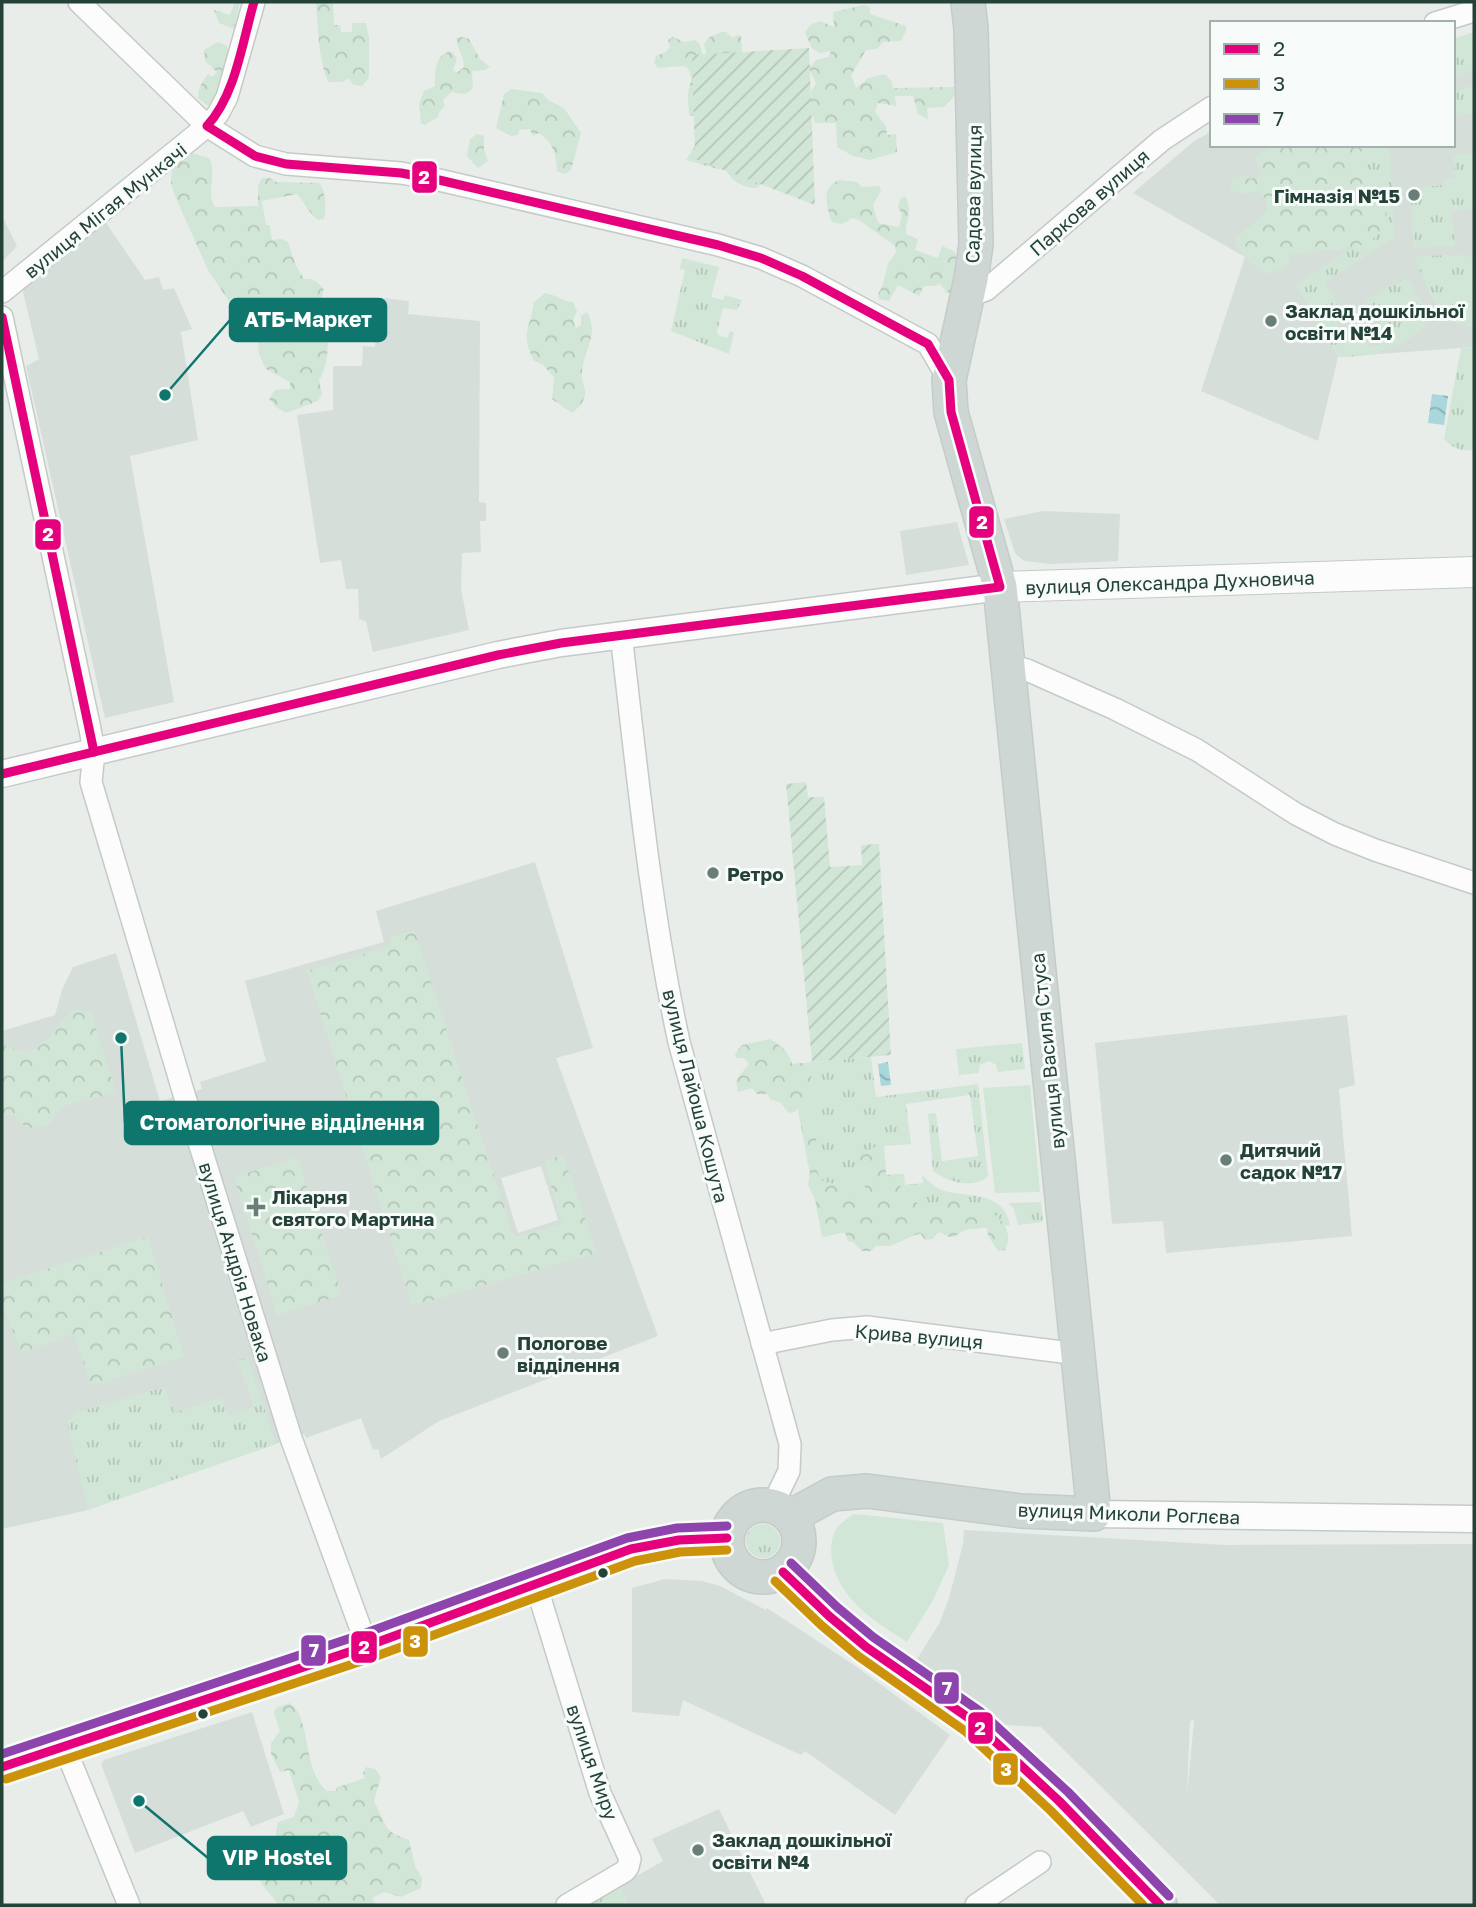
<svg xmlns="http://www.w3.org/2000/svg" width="1476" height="1907" font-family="'Golos Text',sans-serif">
	<defs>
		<pattern id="grass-tufts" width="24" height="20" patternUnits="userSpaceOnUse" patternTransform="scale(1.75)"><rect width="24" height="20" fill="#d1e6d6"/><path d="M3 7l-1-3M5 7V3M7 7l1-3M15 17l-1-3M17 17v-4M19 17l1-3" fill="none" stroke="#b3c6b8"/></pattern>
		<pattern id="forest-crowns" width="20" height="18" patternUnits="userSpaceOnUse" patternTransform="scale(1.75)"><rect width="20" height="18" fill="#d1e6d6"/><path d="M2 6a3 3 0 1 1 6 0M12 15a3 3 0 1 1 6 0" fill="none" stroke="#b3c6b8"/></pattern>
		<pattern id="garden-furrows" width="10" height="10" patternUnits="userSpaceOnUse" patternTransform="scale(1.75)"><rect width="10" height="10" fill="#d1e6d6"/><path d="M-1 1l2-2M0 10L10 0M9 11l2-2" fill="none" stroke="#b3c6b8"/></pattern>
		<pattern id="water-waves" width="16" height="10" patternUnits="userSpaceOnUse" patternTransform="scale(1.75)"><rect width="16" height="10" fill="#a9d7db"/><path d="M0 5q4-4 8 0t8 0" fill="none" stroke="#89b0b3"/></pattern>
	</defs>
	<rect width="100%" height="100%" fill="#e8edea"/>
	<g fill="#d6deda" fill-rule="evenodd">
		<polygon points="1474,32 1474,347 1338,357 1318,441 1201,391 1245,257 1133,193 1193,142 1212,131 1212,145 1453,145 1453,39"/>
		<polygon points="100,214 145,280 159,277 163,290 174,288 192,329 181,332 198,440 130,456 174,702 105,718 26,366 39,359 20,279"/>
		<polygon points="2,216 17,246 2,262"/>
		<polygon points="384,298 409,301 408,314 480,321 479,502 486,503 486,521 480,521 481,552 462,553 461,589 469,630 373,652 366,621 359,619 358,589 346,589 341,560 320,563 297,415 333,410 333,366 362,366 363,346 375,347 378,311 383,311"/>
		<polygon points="1043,511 1120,514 1118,561 1052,564 1024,561 1015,553 1004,519"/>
		<polygon points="957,522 969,565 906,575 900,531"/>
		<path d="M535 862 593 1048 556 1058 658 1336 439 1421 381 1459 378 1449 373 1450 361 1418 306 1438 304 1434 84 1511 2 1529V1031L55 1015 62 990 73 967 116 953 160 1101 193 1092 202 1089 200 1082 266 1061 245 981 384 942 376 911ZM541 1166 558 1220 518 1233 501 1178Z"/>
		<polygon points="1347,1015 1355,1085 1339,1089 1352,1236 1166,1253 1163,1221 1112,1224 1095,1043"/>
		<path d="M964 1530 1225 1545 1474 1544V1905H1220L1041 1727 1006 1725 917 1659 939 1624 949 1598 963 1544ZM1194 1720 1187 1796V1797L1190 1721Z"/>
		<polygon points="665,1579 702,1581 720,1586 766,1610 767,1608 854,1665 950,1735 895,1815 805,1751 801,1755 683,1700 679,1716 632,1712 632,1588"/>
		<polygon points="252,1712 284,1814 251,1827 243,1811 135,1853 101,1764 104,1760"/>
		<polygon points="719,1809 766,1905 629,1905 619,1886 663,1861 652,1839"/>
	</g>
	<g fill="url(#grass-tufts)">
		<polygon points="235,2 240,2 234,29 219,23 214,10 230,15"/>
		<polygon points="1474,32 1474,70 1453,78 1453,39"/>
		<polygon points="1474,85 1474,114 1453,116 1453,92"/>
		<path d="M1348 145H1389L1395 237 1325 282 1345 316 1338 321 1337 332C1346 345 1353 345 1367 341L1370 347 1385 342 1375 325 1379 321 1365 299 1408 278 1430 318C1423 335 1391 349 1373 354 1362 357 1349 356 1338 357L1296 285 1359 244Z"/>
		<polygon points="1474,153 1474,209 1451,211 1455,246 1413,248 1411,188 1445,185 1445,179 1455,178 1453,155"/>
		<path d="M1469 255 1474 259V328C1435 322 1428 288 1414 256Z"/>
		<polygon points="682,258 719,267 711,297 723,300 725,295 742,300 737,310 723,308 717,332 718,335 727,338 730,331 734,332 729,354 671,331 685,270 680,269"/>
		<path d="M1474 347V450C1461 452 1453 448 1444 439L1461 348Z"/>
		<polygon points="1022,1043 1025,1069 998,1072 996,1065 989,1061 980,1065 978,1073 959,1075 956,1049"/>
		<path d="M871 1057 876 1097 978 1084 988 1176C973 1190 948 1182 933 1171L928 1114 936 1113 942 1161 978 1156 970 1095 906 1104 911 1144 884 1146 886 1175 904 1174 905 1185 923 1183 922 1175C929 1181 936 1189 945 1191 969 1198 1003 1190 1010 1225L848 1242 845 1232 822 1237 799 1116 792 1064Z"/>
		<polygon points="1041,1202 1043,1222 1018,1225 1014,1209 1008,1203"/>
		<polygon points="242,1358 249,1362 276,1444 88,1510 67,1423 75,1413 165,1387 174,1413 221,1397 229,1416 254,1407 238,1360"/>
		<circle cx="763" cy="1541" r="17"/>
		<polygon points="619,1886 629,1905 588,1905"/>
	</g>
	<g fill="url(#forest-crowns)">
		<path d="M316 2H333L334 25H340L341 32H352V23H366L369 38V78L362 86 353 85 349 78 342 82H328C318 57 318 29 316 2Z"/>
		<polygon points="864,5 870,7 870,14 906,26 906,31 901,41 883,42 877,49 866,50 851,75 856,88 868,78 885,74 892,82 893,88 954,87 954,96 944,107 927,108 928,119 918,114 913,96 895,96 896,106 878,103 875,112 886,126 887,135 896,134 897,152 870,160 853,156 837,147 836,123 815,123 807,99 816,83 809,69 816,60 829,57 831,51 819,53 812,48 805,33 810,25 820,21 834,27 833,12"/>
		<polygon points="721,32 726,32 733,38 737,35 741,36 742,52 736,58 707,57 704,44 708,38"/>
		<path d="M462 37 469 39 480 59 490 67 485 70 472 71 473 88C466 96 461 94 452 92L443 100 445 106 439 112 438 117 425 125 421 124 419 104 424 91 435 86C435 71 434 56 451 51L457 58 453 71 458 72 464 67C464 56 457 49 456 38Z"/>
		<path d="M673 37 684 42 695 40 699 43 703 55 706 118 689 115C689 109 688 102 688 96 689 81 695 82 687 67 680 65 666 68 658 68L654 63 656 56 666 52 670 47 668 40Z"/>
		<path d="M218 42 227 46 228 52 216 99 208 106 198 98C197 90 203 80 208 74L212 77 217 72 205 61 204 50Z"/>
		<path d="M512 89 542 93 548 100 564 108 581 133 571 170 565 174 557 171C556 155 554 143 539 133L533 136 530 129 519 130 518 135 511 136 496 128 504 94Z"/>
		<polygon points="477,134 484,136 484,149 488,161 478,168 467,156 470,139"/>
		<path d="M704 143 761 183 758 188C745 189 732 182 726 170L717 169 686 160 695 146Z"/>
		<path d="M1274 145H1365L1359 155 1367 168 1380 175 1386 201 1387 226C1367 248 1348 250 1320 251 1310 252 1302 255 1291 254L1287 267 1267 274C1253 266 1240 256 1234 240 1244 229 1257 222 1267 211V200L1257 191 1247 194 1232 191 1229 185 1234 178 1243 176 1251 179 1262 175 1255 157Z"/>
		<path d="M192 153 209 158C218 173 205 193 215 207L258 206V186L262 178H270L276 182 319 183C326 192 327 209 324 219L318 220C308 212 305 203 297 194L262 201 266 225H270L272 240 281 239 288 242 296 266 304 279C314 278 318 282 324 290L321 299C329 318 332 362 319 380L322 394 318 401 286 413 276 407 269 399 275 390 290 389V382L266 369 259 354 256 318 248 298H241L238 303 232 306 208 270 175 196 171 184 172 167 186 155Z"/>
		<path d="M839 180 857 182 862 187 879 186 881 191 873 205 878 223 899 227 902 214 898 207 900 199 905 196C914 211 905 220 906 234L918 239 915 250 938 258 942 246 954 251C960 265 955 278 952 292L947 293 940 284 935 286H924L919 296 898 285 889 301 879 299 878 294 882 287 888 264 896 252 895 246 859 220 852 218C845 225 839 225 831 221 827 205 820 188 839 180Z"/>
		<path d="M545 293C556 295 563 301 573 302L577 311 573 321 576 328 581 325V316L587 312C600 334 583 351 582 373 581 381 586 388 585 395 583 404 578 408 572 413L552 399 554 377 542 364 534 361C520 332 530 330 534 302Z"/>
		<polygon points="414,930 514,1237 562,1224 544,1161 563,1155 597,1253 412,1306 307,971 390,946 390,937"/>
		<path d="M76 1010 91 1012 116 1093 70 1104 60 1109 49 1124C30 1129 26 1131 13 1114L2 1116V1044C45 1068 47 1027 76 1010Z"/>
		<path d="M770 1039C782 1046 789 1052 792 1064L803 1063 812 1074 808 1087C814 1095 821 1096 829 1103L799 1107C826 1119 811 1159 820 1180L842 1186 855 1198 862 1195 866 1188C859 1180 851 1167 860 1156 863 1153 870 1151 874 1147L880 1149 885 1159 886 1175 899 1174 901 1184 899 1192 909 1196 924 1209H937L940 1201 950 1198 958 1202C964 1217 980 1213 993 1213 1005 1223 1013 1235 1005 1250L998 1251 988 1236 987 1228C981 1228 975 1228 969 1229 954 1233 956 1244 939 1231L933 1239 925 1240 920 1233 890 1246H876L871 1251H862L852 1241 848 1242 845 1232 824 1237 815 1199 808 1185 810 1172 798 1108 795 1112 789 1113 780 1102 771 1100 767 1094H757L752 1088 738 1092 736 1080 749 1064 744 1058H736L735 1054 742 1045Z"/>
		<polygon points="297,1157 342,1295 277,1315 234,1177"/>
		<polygon points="148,1237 184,1357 92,1386 73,1334 22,1353 2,1305 2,1283"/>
		<path d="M289 1703C312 1715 301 1769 327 1791H335L338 1787 365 1778 363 1773 366 1767 375 1769 381 1777 374 1801 387 1828 394 1834 409 1840 415 1866 422 1878 421 1888 401 1897 384 1892 372 1898 376 1905H278C271 1890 258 1889 260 1870L274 1861 278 1855 276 1832 278 1822 294 1817 299 1802 289 1770 280 1772 271 1754V1743L280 1731 274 1713 276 1708Z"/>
	</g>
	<g fill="#d1e6d6">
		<polygon points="1030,1085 1040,1192 995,1193 983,1088"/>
		<path d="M854 1514 943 1523 949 1565 932 1602 907 1642C872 1620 831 1594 831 1548 832 1531 839 1523 854 1514Z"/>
	</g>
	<g fill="url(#garden-furrows)">
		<polygon points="809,48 815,205 695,159 692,55"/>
		<polygon points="806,782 808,797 824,797 830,867 862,865 861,845 879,844 891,1055 812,1062 786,784"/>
	</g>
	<g fill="url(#water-waves)">
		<polygon points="1432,394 1448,396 1444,425 1428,423"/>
		<polygon points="888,1062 891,1085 881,1086 878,1064"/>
	</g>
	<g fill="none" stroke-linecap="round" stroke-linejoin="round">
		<defs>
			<g id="minor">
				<polyline points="79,2 207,126 255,156 286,164 401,173 439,180 718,245 761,258 802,276 928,344 949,380"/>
				<polyline points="1435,23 1474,11"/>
				<polyline points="2,292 207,126 218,114 227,97 254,2"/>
				<polyline points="967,297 986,290 1162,140 1212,107"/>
				<polyline points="2,317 90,729 94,752 91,782 184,1094 291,1438 367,1646"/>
				<path d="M621 634C637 770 650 908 679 1042L790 1444 789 1471 772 1506"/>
				<polyline points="1008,665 1027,670 1115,709 1197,750 1296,814 1335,834 1375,850 1474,883"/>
				<polyline points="762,1344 832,1330 867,1327 1078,1354"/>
				<polyline points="536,1585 600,1793 630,1859 628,1867 625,1871 567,1905"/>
				<polyline points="65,1748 129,1905"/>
				<polyline points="976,1905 1040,1862"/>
			</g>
			<g id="tertiary">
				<polyline points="2,774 498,655 561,643 1000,587"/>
				<polyline points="1094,1514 1474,1519"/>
			</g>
			<g id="secondary">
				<polyline points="1000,587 1474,572"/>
				<path d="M2 1767 367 1646 631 1549C664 1540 693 1537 727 1538"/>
			</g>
			<g id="primary">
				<circle cx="763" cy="1541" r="36"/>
				<polyline points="790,1517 832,1494 867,1491 1021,1511 1094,1514 1000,587 951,412 949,380 971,279 976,245 971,29 968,2"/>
				<polyline points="783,1572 829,1616 866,1647 973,1721 1059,1801 1160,1905"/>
			</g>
		</defs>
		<use href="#minor" stroke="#c5cac7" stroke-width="24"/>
		<use href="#tertiary" stroke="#c5cac7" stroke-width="29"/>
		<use href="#secondary" stroke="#c3cbc7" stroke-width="32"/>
		<use href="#primary" stroke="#c3ccc8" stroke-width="36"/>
		<use href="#minor" stroke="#fcfcfc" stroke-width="21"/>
		<use href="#tertiary" stroke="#fcfcfc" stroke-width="26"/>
		<use href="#secondary" stroke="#fcfcfc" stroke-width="30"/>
		<use href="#primary" stroke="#cfd7d4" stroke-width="33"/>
		<defs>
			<g id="bus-1">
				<polyline points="2,317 94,752"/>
				<path d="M2 774 498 655 561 643 1000 587 951 412 949 380 928 344 802 276 761 258 718 245 439 180 401 173 286 164 255 156 207 126C236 94 242 43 254 2"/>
				<polyline points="783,1572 829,1616 866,1647 973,1721 1059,1801 1160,1905"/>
				<polyline points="2,1767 367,1646 631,1549 679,1540 727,1538"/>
			</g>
			<g id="bus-2">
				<polyline points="775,1581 821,1625 858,1656 965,1731 1050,1810 1143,1905"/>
				<polyline points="6,1779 371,1658 635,1561 680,1552 727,1550"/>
			</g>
			<g id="bus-3">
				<polyline points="791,1563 837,1607 873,1637 981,1712 1068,1792 1169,1896"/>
				<polyline points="2,1754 363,1634 627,1538 677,1528 727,1526"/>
			</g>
		</defs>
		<use href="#bus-1" stroke="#f7fbf9" stroke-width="14"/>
		<use href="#bus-2" stroke="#f7fbf9" stroke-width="14"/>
		<use href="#bus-3" stroke="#f7fbf9" stroke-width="14"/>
		<use href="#bus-1" stroke="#e5007d" stroke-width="9"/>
		<use href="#bus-2" stroke="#cd920b" stroke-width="9"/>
		<use href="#bus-3" stroke="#8e44ad" stroke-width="9"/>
	</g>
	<g fill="#697e76" stroke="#f7fbf9" stroke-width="2.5">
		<circle cx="1414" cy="195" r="7"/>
		<circle cx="1271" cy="321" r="7"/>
		<circle cx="713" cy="873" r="7"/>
		<circle cx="1226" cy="1160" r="7"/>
		<path d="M252.5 1196.5h7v7h7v7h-7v7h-7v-7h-7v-7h7z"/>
		<circle cx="503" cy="1353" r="7"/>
		<circle cx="698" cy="1850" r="7"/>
	</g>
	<g fill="#244238" stroke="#f7fbf9" stroke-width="2.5">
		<circle cx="603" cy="1573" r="6"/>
		<circle cx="203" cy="1714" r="6"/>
	</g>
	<g text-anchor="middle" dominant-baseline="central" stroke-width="6" stroke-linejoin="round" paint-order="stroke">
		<g font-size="19" fill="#244238" stroke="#f7fbf9">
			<text transform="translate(973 194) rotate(-89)">Садова вулиця</text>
			<text transform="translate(1089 202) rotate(-41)">Паркова вулиця</text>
			<text transform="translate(105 210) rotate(-39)">вулиця Мігая Мункачі</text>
			<text transform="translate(1170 582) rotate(-2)">вулиця Олександра Духновича</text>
			<text transform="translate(1047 1051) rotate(-96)">вулиця Василя Стуса</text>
			<text transform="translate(696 1096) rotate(76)">вулиця Лайоша Кошута</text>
			<text transform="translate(236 1262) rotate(73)">вулиця Андрія Новака</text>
			<text transform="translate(919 1336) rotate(5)">Крива вулиця</text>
			<text transform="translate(1129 1513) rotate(2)">вулиця Миколи Роглєва</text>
			<text transform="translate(593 1762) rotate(71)">вулиця Миру</text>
		</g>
		<g font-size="19" font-weight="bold" fill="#244238" stroke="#f7fbf9" text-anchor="start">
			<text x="1400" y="195" text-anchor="end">Гімназія №15</text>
			<text x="1285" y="310">Заклад дошкільної<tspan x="1285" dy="22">освіти №14</tspan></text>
			<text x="727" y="873">Ретро</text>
			<text x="1240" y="1149">Дитячий<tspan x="1240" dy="22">садок №17</tspan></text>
			<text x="272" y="1196">Лікарня<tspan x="272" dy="22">святого Мартина</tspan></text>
			<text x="517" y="1342">Пологове<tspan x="517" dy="22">відділення</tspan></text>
			<text x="712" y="1839">Заклад дошкільної<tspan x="712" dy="22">освіти №4</tspan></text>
		</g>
	</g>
	<path fill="none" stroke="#0f766e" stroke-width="2.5" d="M165 395L230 320M121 1038L125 1123M139 1801L208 1858"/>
	<g fill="#0f766e" stroke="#f7fbf9" stroke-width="2.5">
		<circle cx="165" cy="395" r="7"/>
		<circle cx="121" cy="1038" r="7"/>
		<circle cx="139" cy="1801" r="7"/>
	</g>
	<g fill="#0f766e" stroke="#0f766e" stroke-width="2.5">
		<rect x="230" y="299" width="156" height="42" rx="7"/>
		<rect x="125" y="1102" width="313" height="42" rx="7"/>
		<rect x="208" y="1837" width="138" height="42" rx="7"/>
	</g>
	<g font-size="21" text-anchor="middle" font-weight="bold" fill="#fff">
		<text x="308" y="327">АТБ-Маркет</text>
		<text x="282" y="1130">Стоматологічне відділення</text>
		<text x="277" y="1865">VIP Hostel</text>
	</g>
	<g stroke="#f7fbf9" stroke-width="2.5">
		<rect x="411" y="160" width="27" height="34" rx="7" fill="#e5007d"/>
		<rect x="968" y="505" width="27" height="34" rx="7" fill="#e5007d"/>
		<rect x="34" y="518" width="28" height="33" rx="7" fill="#e5007d"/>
		<rect x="402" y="1625" width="27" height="33" rx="7" fill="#cd920b"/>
		<rect x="350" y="1630" width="28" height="34" rx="7" fill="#e5007d"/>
		<rect x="300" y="1634" width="27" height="33" rx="7" fill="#8e44ad"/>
		<rect x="933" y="1671" width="27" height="34" rx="7" fill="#8e44ad"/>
		<rect x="967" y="1711" width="27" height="34" rx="7" fill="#e5007d"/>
		<rect x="992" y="1752" width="27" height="34" rx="7" fill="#cd920b"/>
	</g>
	<g font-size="19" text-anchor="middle" font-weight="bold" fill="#fff">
		<text x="424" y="184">2</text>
		<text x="982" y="529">2</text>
		<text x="48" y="541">2</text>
		<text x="415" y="1648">3</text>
		<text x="364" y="1654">2</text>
		<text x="314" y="1657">7</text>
		<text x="947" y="1695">7</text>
		<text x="980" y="1735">2</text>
		<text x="1006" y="1776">3</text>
	</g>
	<rect width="1476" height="1907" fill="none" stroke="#244238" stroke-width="7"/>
	<rect x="1210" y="21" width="245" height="126" fill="#f7fbf9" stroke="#a3b1ac" stroke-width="2"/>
	<rect x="1224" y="44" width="35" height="10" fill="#e5007d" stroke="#a3b1ac" stroke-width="2"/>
	<text x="1273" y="56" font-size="21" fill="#244238">2</text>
	<rect x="1224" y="79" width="35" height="10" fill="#cd920b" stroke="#a3b1ac" stroke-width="2"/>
	<text x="1273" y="91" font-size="21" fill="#244238">3</text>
	<rect x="1224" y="114" width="35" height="10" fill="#8e44ad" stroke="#a3b1ac" stroke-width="2"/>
	<text x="1273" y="126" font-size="21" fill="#244238">7</text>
</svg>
